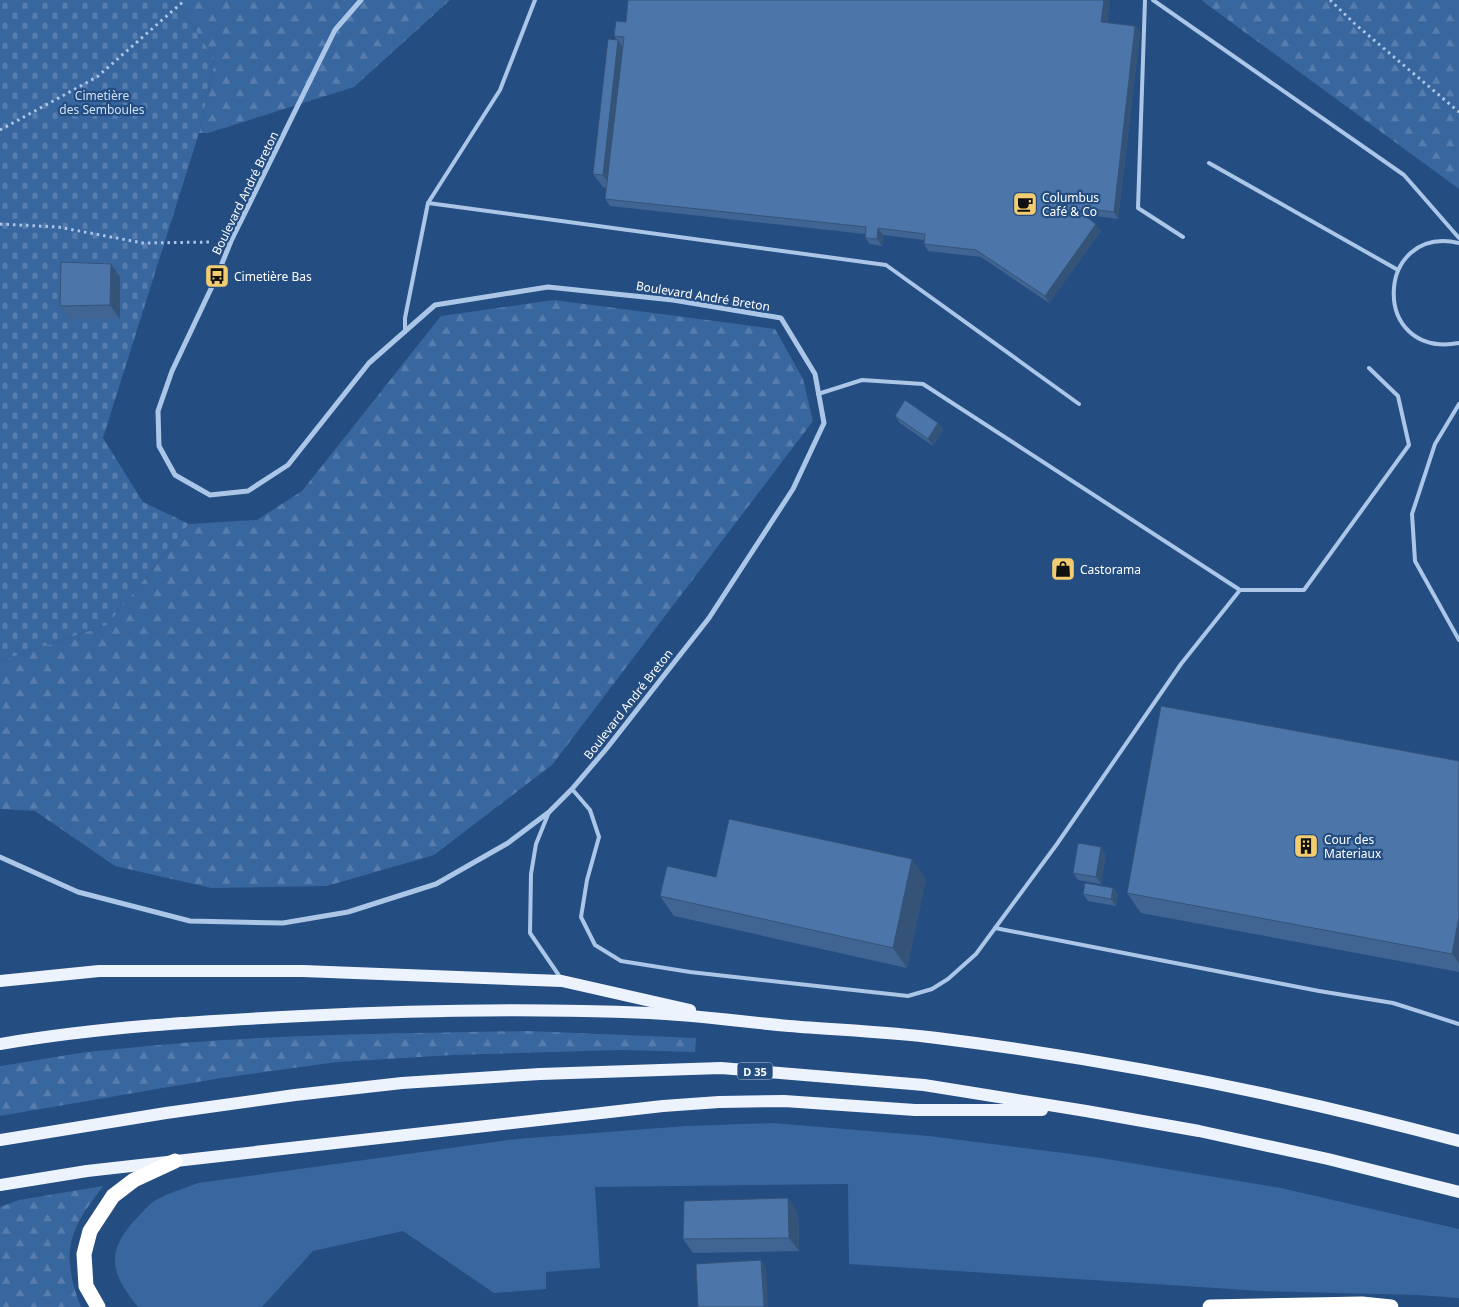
<svg xmlns="http://www.w3.org/2000/svg" width="1459" height="1307" font-family="'Noto Sans',sans-serif">
	<defs>
		<pattern id="forest-firs" width="22" height="20" patternUnits="userSpaceOnUse" patternTransform="scale(1.25)"><rect width="22" height="20" fill="#38669f"/><path d="M5 1l3.5 6h-7zM16 11l3.5 6h-7z" fill="#567dad"/></pattern>
		<pattern id="cemetery-stones" width="16" height="16" patternUnits="userSpaceOnUse" patternTransform="scale(1.25)"><rect width="16" height="16" fill="#38669f"/><path d="M2 7V4a2 2 0 0 1 4 0v3zM10 15v-3a2 2 0 0 1 4 0v3z" fill="#567dad"/></pattern>
	</defs>
	<rect width="100%" height="100%" fill="#244d81"/>
	<path fill="#38669f" d="M773 1123 929 1136 1095 1157 1281 1188 1459 1229V1298L1418 1295 1261 1291 849 1264 848 1184 595 1187 600 1268 546 1272V1289L494 1293 403 1231 313 1251 262 1307H138C113 1276 104 1255 133 1222 140 1215 149 1203 158 1199 171 1192 185 1188 198 1183L516 1139 686 1126Z"/>
	<g fill="url(#forest-firs)">
		<polygon points="176,0 450,0 354,87 208,133 199,133 215,60"/>
		<polygon points="1202,0 1459,0 1459,189 1205,3"/>
		<polygon points="554,300 775,329 803,379 813,421 552,765 434,855 327,886 211,888 115,866 35,811 0,809 0,661 107,625 189,524 257,520 302,491 441,316"/>
		<path d="M528 1031 696 1038 695 1052 621 1050 453 1055 337 1062 221 1078 0 1116V1066C36 1061 72 1053 108 1050 248 1034 388 1034 528 1031Z"/>
		<path d="M103 1186C94 1199 82 1213 76 1228 64 1253 71 1283 81 1307H0V1207L19 1200Z"/>
	</g>
	<polygon fill="url(#cemetery-stones)" points="0,0 176,0 215,60 199,133 103,438 143,502 189,524 107,625 0,661"/>
	<g fill="none" stroke-linecap="round" stroke-linejoin="round">
		<g stroke="#abc6e7" stroke-width="3" stroke-dasharray="2.5 4" stroke-linecap="butt">
			<polyline points="1330,0 1355,24 1459,112"/>
			<polyline points="0,130 97,77 185,0"/>
			<polyline points="0,224 58,227 143,243 211,242"/>
		</g>
		<g stroke="#abc6e7" stroke-width="4">
			<polyline points="1145,0 1138,208 1183,237"/>
			<polyline points="1153,0 1404,175 1459,238"/>
			<polyline points="1209,163 1398,270"/>
			<polyline points="428,203 886,265 1079,404"/>
			<path d="M1459 243C1375 224 1369 359 1459 343"/>
			<polyline points="405,332 405,318 428,203 500,90 535,0"/>
			<polyline points="818,394 862,380 923,384 1240,590 1304,590 1409,445 1398,396 1369,368"/>
			<polyline points="1459,404 1435,444 1412,514 1415,561 1459,640"/>
			<polyline points="572,789 590,810 599,837 587,880 581,917 595,945 621,961 690,972 908,996 932,989 948,979 976,954 1057,844 1181,664 1240,590"/>
			<polyline points="549,812 536,844 531,874 530,933 560,977"/>
			<polyline points="995,928 1319,991 1393,1003 1459,1024"/>
		</g>
		<polyline stroke="#abc6e7" stroke-width="5" points="0,857 78,892 190,921 283,923 348,912 436,884 508,843 549,812 572,789 607,748 709,618 793,489 824,423 815,374 781,318 673,300 548,287 435,305 369,363 288,465 248,491 210,495 175,475 159,446 158,411 172,371 217,276 231,241 335,30 361,0"/>
		<g stroke="#edf3fd" stroke-width="12">
			<polyline points="0,981 99,971 303,971 562,981 690,1010"/>
			<path d="M0 1044C99 1027 201 1021 302 1016 418 1010 534 1008 649 1013 696 1015 743 1022 789 1026 838 1030 888 1032 937 1038 1113 1060 1288 1095 1459 1141"/>
			<polyline points="0,1140 166,1113 295,1095 402,1083 540,1074 721,1068 924,1085 1086,1111 1199,1131 1328,1159 1459,1192"/>
			<polyline points="0,1185 87,1171 663,1106 719,1102 784,1101 915,1110 1042,1110"/>
		</g>
		<g stroke="#fff" stroke-width="15">
			<polyline points="98,1307 86,1286 84,1254 90,1231 113,1196 134,1180 175,1161"/>
			<polyline points="1210,1307 1362,1304 1391,1307"/>
		</g>
	</g>
	<g fill="#416592">
		<polygon points="1110,0 1107,23 1135,26 1140,33 1118,219 1087,215 1086,217 1101,231 1049,303 981,257 928,251 924,244 924,240 883,235 882,246 870,244 865,238 865,234 610,206 605,199 606,188 603,187 593,174 617,40 614,36 626,22"/>
		<polygon points="111,264 120,277 120,319 70,319 60,306"/>
		<polygon points="895,416 938,423 943,430 933,446 900,423"/>
		<polygon points="1459,761 1459,972 1141,913 1127,893"/>
		<polygon points="1106,854 1101,884 1078,880 1073,873"/>
		<polygon points="716,877 926,879 907,968 674,916 660,896"/>
		<polygon points="1113,888 1118,895 1116,906 1088,901 1083,894"/>
		<polygon points="798,1212 799,1251 693,1253 683,1239"/>
	</g>
	<g fill="#355377">
		<polygon points="1104,0 1110,0 1106,29 1101,22"/>
		<polygon points="1135,26 1140,33 1118,219 1114,212"/>
		<polygon points="618,40 628,54 612,188 603,175"/>
		<polygon points="1083,208 1087,215 1085,219 1080,212"/>
		<polygon points="1096,224 1101,231 1049,303 1045,296"/>
		<polygon points="878,228 883,235 882,246 877,239"/>
		<polygon points="111,264 120,277 120,319 110,305"/>
		<polygon points="938,423 943,430 933,446 928,439"/>
		<polygon points="1101,847 1106,854 1101,884 1096,877"/>
		<polygon points="912,859 926,879 907,968 893,948"/>
		<polygon points="1113,888 1118,895 1116,906 1111,899"/>
		<polygon points="1459,917 1459,963 1452,954"/>
		<polygon points="788,1198 798,1212 799,1251 789,1238"/>
		<polygon points="761,1260 766,1267 768,1307 764,1307"/>
	</g>
	<g fill="#4c76aa" stroke="#355377">
		<polygon points="628,0 1104,0 1101,22 1135,26 1114,212 1083,208 1080,212 1096,224 1045,296 976,250 924,244 925,234 878,228 877,239 865,238 866,227 605,199 624,37 614,36 616,21 626,22"/>
		<polygon points="608,39 618,40 603,175 593,174"/>
		<polygon points="61,262 111,264 110,305 60,306"/>
		<polygon points="905,400 938,423 928,439 895,416"/>
		<polygon points="1161,706 1459,761 1459,917 1452,954 1127,893"/>
		<polygon points="729,819 912,859 893,948 660,896 667,866 716,877"/>
		<polygon points="1078,843 1101,847 1096,877 1073,873"/>
		<polygon points="1085,883 1113,888 1111,899 1083,894"/>
		<polygon points="788,1198 789,1238 683,1239 684,1201"/>
		<polygon points="761,1260 764,1307 698,1307 696,1264"/>
	</g>
	<defs>
		<symbol id="cafe-square" viewBox="-11 -11 22 22"><rect x="-9" y="-9" width="18" height="18" rx="4" fill="#f2cc6e" stroke="#244d81"/><path d="M-5.5-4.5H6V0H3Q3 3.5 0 3.5H-2.5Q-5.5 3.5-5.5 0ZM3-3.2v2h1.7v-2ZM-6 4.5H4V6H-6Z" fill="#111"/></symbol>
		<symbol id="bus-square" viewBox="-11 -11 22 22"><rect x="-9" y="-9" width="18" height="18" rx="4" fill="#f2cc6e" stroke="#244d81"/><path d="M-5-6H5V4H4V6H2V4H-2V6H-4V4H-5ZM-3.5-4V0h7V-4ZM-3.5 1.2v1.5H-2V1.2ZM2 1.2v1.5H3.5V1.2Z" fill="#111"/></symbol>
		<symbol id="shop-square" viewBox="-11 -11 22 22"><rect x="-9" y="-9" width="18" height="18" rx="4" fill="#f2cc6e" stroke="#244d81"/><path d="M-5-2.5h2.3a2.7 3.5 0 0 1 5.4 0H5L5.5 6h-11ZM-1.5-2.5h3a1.5 2.3 0 0 0-3 0Z" fill="#111"/></symbol>
		<symbol id="building-square" viewBox="-11 -11 22 22"><rect x="-9" y="-9" width="18" height="18" rx="4" fill="#f2cc6e" stroke="#244d81"/><path d="M-4-6H4V6H1V3H-1V6H-4ZM-2.5-4.3h1.7v1.8h-1.7ZM.8-4.3h1.7v1.8H.8ZM-2.5-1h1.7V.8h-1.7ZM.8-1h1.7V.8H.8Z" fill="#111"/></symbol>
	</defs>
	<g fill-rule="evenodd">
		<use href="#cafe-square" x="1011" y="190" width="28" height="28"/>
		<use href="#bus-square" x="203" y="262" width="28" height="28"/>
		<use href="#shop-square" x="1049" y="555" width="28" height="28"/>
		<use href="#building-square" x="1292" y="832" width="28" height="28"/>
	</g>
	<g text-anchor="middle" dominant-baseline="central" stroke-width="4.5" stroke-linejoin="round" paint-order="stroke">
		<rect fill="#244d81" stroke="#bdcad9" stroke-width="1" x="737.5" y="1062.5" width="35" height="17" rx="4"/>
		<g font-size="11" font-weight="bold" fill="#fff">
			<text x="755" y="1071">D 35</text>
		</g>
		<g font-size="12" fill="#cee0f6" stroke="#244d81">
			<text x="102" y="95">Cimetière<tspan x="102" dy="14">des Semboules</tspan></text>
		</g>
		<g font-size="12" fill="#fff" stroke="#244d81">
			<text transform="translate(245 193) rotate(-64)">Boulevard André Breton</text>
			<text transform="translate(703 296) rotate(9)">Boulevard André Breton</text>
			<text transform="translate(628 704) rotate(-52)">Boulevard André Breton</text>
		</g>
		<g font-size="12" fill="#fff" stroke="#244d81" text-anchor="start">
			<text x="1042" y="197">Columbus<tspan x="1042" dy="14">Café &amp; Co</tspan></text>
			<text x="234" y="276">Cimetière Bas</text>
			<text x="1080" y="569">Castorama</text>
			<text x="1324" y="839">Cour des<tspan x="1324" dy="14">Materiaux</tspan></text>
		</g>
	</g>
</svg>
